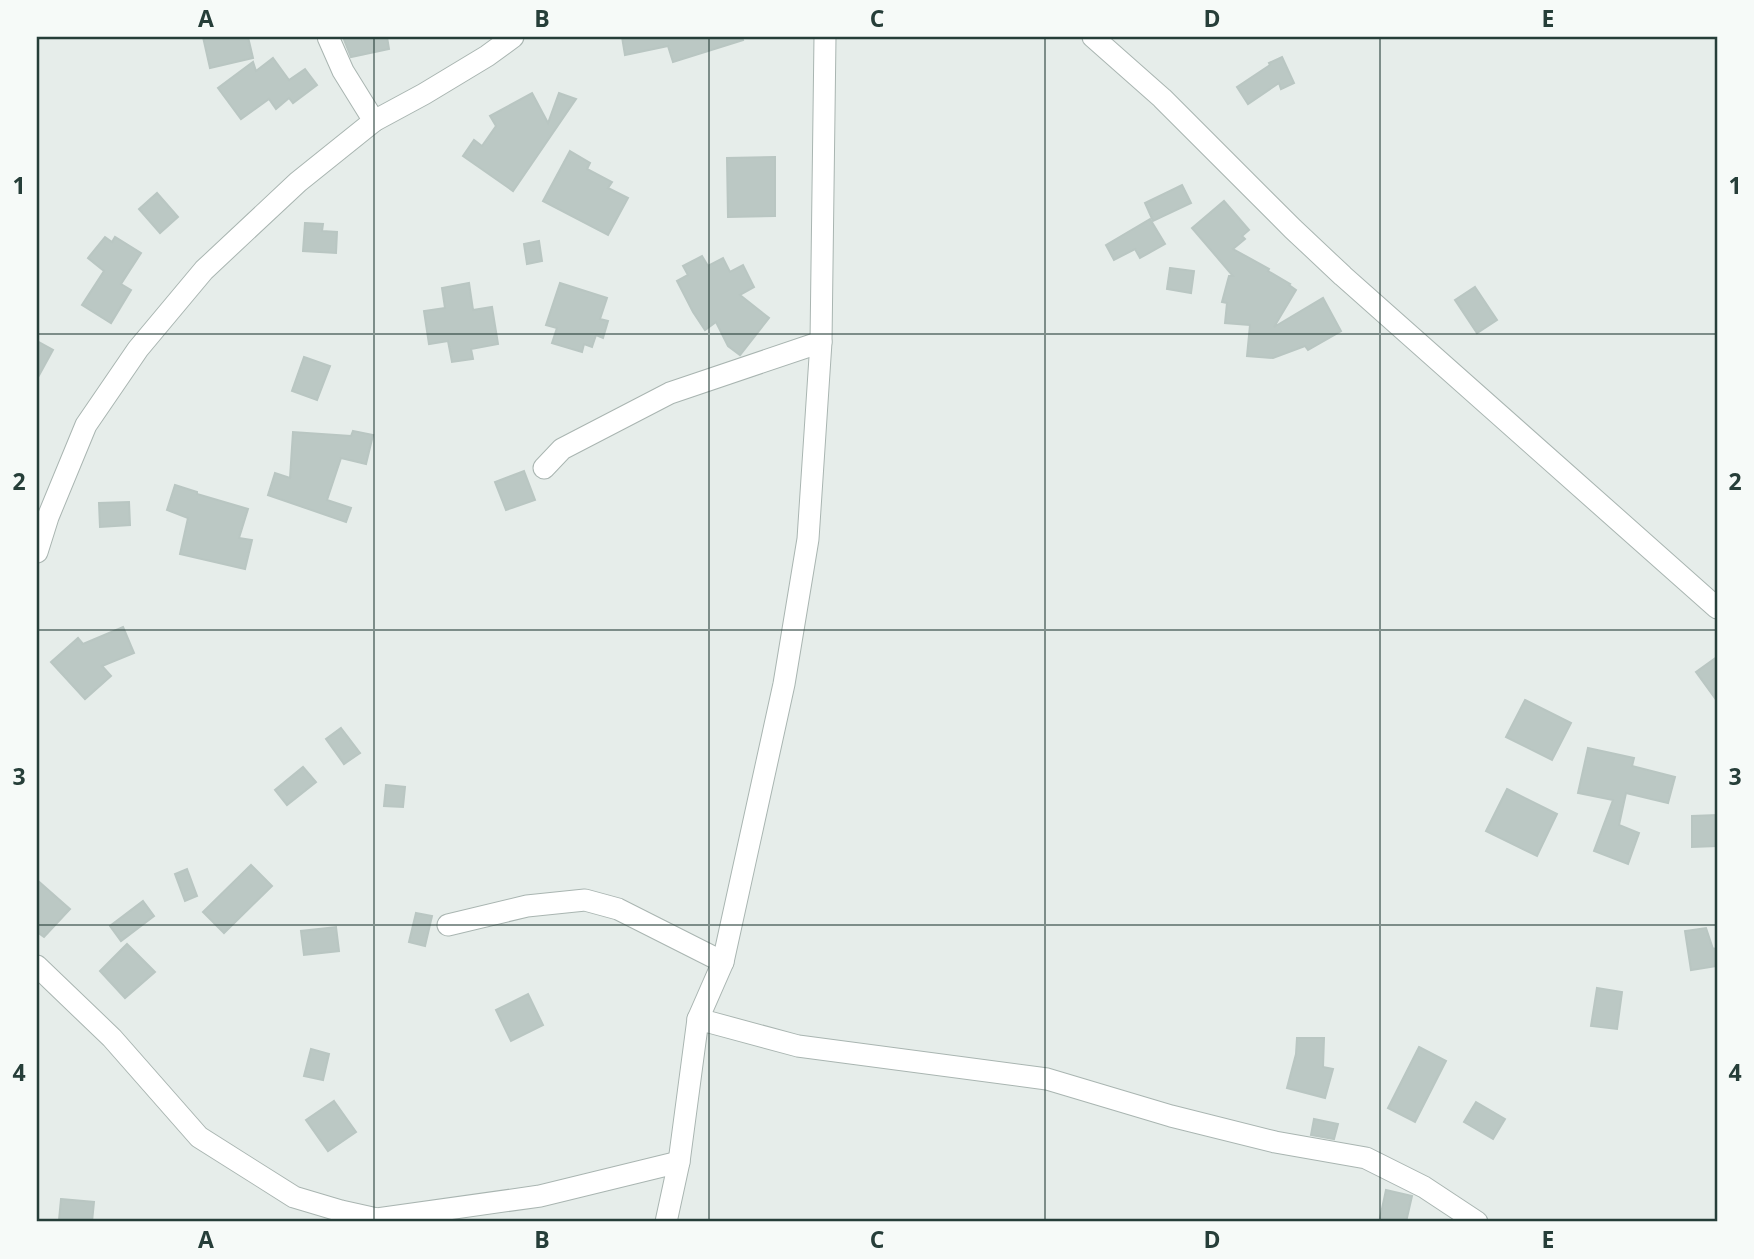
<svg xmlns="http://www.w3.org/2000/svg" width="1754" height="1259" font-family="'Open Sans',sans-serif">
	<rect width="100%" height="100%" fill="#e6edea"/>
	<g fill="#bbc8c4" stroke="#b9c6c2" stroke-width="2">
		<polygon points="203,37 248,37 253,58 210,68"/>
		<polygon points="343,37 387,37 389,49 351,57"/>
		<polygon points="622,37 742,37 743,40 673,62 668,46 625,55"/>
		<polygon points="1282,57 1294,83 1281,89 1279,83 1248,104 1237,87 1270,65 1269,63"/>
		<polygon points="273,58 289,80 305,69 317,85 293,103 289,98 276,109 269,99 241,119 218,88 253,62 256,71"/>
		<polygon points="532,93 548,123 559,93 576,99 513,191 463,156 474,140 482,146 496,126 490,116"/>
		<polygon points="570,151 590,163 587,169 612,182 608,188 628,198 608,235 543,201"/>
		<polygon points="775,157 775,216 728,217 727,158"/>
		<polygon points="1182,185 1191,203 1153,221 1145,203"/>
		<polygon points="157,193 178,217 160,233 139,209"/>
		<polygon points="1224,201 1249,230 1242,236 1245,239 1233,249 1269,269 1268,271 1290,284 1289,285 1296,290 1274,327 1323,298 1341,331 1308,350 1305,346 1273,358 1247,356 1250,325 1225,323 1227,303 1222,302 1229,276 1233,276 1192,228"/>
		<polygon points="1150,219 1165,244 1140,258 1135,249 1114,260 1106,245"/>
		<polygon points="305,223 323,224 322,231 337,232 336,253 303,251"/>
		<polygon points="105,237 112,242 115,237 141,253 121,284 131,290 111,323 82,305 104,271 88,258"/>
		<polygon points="539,241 542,261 527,264 524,244"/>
		<polygon points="702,256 708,266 723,258 730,272 743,265 754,287 740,295 769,318 740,355 728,346 716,322 705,330 693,312 677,281 688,275 683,266"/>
		<polygon points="1170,268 1194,271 1191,293 1167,289"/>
		<polygon points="469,283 473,310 492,307 498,344 471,349 473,359 452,362 448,341 429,344 424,311 445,308 442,288"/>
		<polygon points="560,283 607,298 600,319 608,321 603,338 596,335 592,347 584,344 582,352 552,343 557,328 546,325"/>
		<polygon points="1475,287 1497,320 1477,333 1455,300"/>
		<polygon points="37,341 53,350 37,379"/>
		<polygon points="304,357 330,366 317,400 292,391"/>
		<polygon points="353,431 373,435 366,464 341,458 327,500 351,508 346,522 268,495 275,473 290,478 293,432 351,436"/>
		<polygon points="524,471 535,500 506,510 495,482"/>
		<polygon points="175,485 197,492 197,494 248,509 239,538 252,540 245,569 180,554 188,518 167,510"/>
		<polygon points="129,502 130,525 100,527 99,503"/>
		<polygon points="123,627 134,653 102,666 111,676 85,699 51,662 78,638 83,644"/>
		<polygon points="1717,657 1717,701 1696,672"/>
		<polygon points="1525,700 1571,723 1552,760 1506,737"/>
		<polygon points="341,728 360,753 344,764 326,739"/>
		<polygon points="1588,748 1634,758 1632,766 1675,777 1668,803 1626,793 1619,825 1639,833 1628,864 1594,851 1613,800 1578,793"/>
		<polygon points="303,767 316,782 287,805 275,790"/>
		<polygon points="386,785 405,787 403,807 384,806"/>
		<polygon points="1507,789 1557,814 1537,856 1486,831"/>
		<polygon points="1717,815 1717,846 1692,847 1692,816"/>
		<polygon points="251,865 272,886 224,933 203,912"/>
		<polygon points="187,869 197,896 185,901 175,874"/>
		<polygon points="37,880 70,909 44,937 37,932"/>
		<polygon points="143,901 154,916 121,941 110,926"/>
		<polygon points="416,913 432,916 425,946 409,942"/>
		<polygon points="336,927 339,951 304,955 301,931"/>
		<polygon points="1706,928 1713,949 1717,948 1717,966 1691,970 1685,931"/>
		<polygon points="127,944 155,972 125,998 100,971"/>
		<polygon points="1597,988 1622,992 1617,1029 1591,1026"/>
		<polygon points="528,994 543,1025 511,1041 496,1010"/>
		<polygon points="1297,1038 1324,1038 1323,1067 1333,1069 1325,1098 1287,1088 1296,1054"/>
		<polygon points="1419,1047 1446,1061 1415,1122 1388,1108"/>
		<polygon points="311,1049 329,1054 323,1080 304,1076"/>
		<polygon points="334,1101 356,1132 328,1151 306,1120"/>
		<polygon points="1476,1102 1505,1119 1493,1139 1464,1122"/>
		<polygon points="1314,1119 1338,1124 1334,1139 1311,1135"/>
		<polygon points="1386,1190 1412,1196 1406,1222 1380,1218"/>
		<polygon points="61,1199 94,1202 92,1222 59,1220"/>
	</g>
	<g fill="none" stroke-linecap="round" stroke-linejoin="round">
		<defs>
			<g id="minor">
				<polyline points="328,37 343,71 374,121"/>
				<polyline points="1093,37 1162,98 1293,229 1343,276 1717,608"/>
				<polyline points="544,468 562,449 670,393 821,342"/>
				<polyline points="37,552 48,517 86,425 138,349 204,270 298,182 374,121 424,94 487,56 513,37"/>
				<polyline points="448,925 527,906 585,900 618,909 723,962"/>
				<polyline points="37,966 112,1038 199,1137 294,1197 341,1211 377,1219 540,1196 679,1162"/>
				<polyline points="698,1019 798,1046 1047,1079 1171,1116 1275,1142 1366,1158 1424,1187 1477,1222"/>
				<polyline points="666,1222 679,1162 698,1019 723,962 784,684 808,539 821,342 825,37"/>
			</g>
		</defs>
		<use href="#minor" stroke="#a9b5b1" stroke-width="23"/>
		<use href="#minor" stroke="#fff" stroke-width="21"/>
	</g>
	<path fill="none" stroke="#263e39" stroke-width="2" stroke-opacity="0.55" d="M374 37V1222M709 37V1222M1045 37V1222M1380 37V1222M37 334H1717M37 630H1717M37 925H1717"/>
	<rect width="1754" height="1259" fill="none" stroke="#f6faf8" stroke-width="77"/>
	<rect x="38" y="38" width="1678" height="1182" fill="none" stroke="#263e39" stroke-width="2.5"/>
	<g font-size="23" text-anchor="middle" font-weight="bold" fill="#263e39">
		<text x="206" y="27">A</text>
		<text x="542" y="27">B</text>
		<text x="877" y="27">C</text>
		<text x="1212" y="27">D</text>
		<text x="1548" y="27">E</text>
		<text x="19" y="194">1</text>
		<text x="1735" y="194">1</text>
		<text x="19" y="490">2</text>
		<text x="1735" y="490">2</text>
		<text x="19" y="785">3</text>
		<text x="1735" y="785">3</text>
		<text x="19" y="1081">4</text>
		<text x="1735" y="1081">4</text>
		<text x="206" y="1248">A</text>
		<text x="542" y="1248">B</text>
		<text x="877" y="1248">C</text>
		<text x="1212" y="1248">D</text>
		<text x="1548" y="1248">E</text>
	</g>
</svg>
